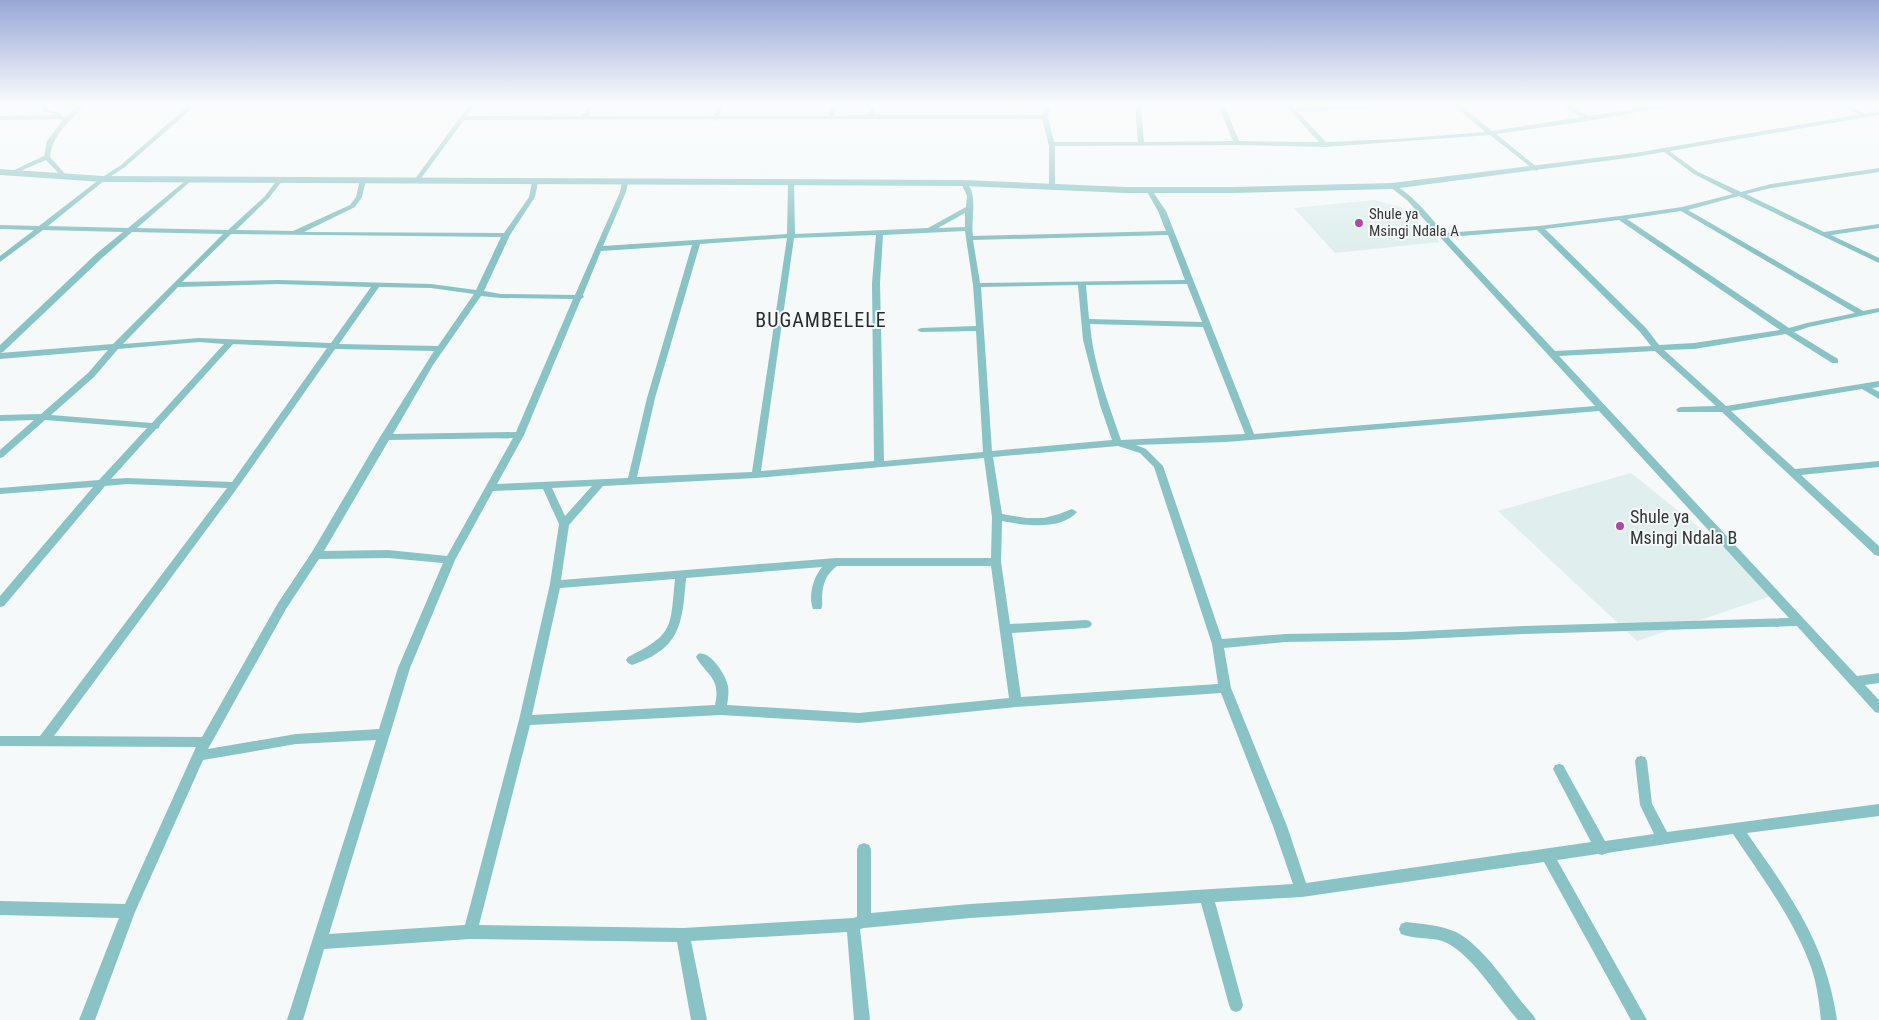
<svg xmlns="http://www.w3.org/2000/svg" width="1879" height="1020" font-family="'Roboto Condensed',sans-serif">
	<rect width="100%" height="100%" fill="#f5f9f9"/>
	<g fill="#e0eeee">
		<polygon points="1374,200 1401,207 1440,242 1335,253 1294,208"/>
		<polygon points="1631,473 1781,593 1637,641 1498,511"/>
	</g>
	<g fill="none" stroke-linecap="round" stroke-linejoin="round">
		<g fill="#89c3c5" fill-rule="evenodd">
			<path d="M41 105H47L49 110 60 113V115L65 118 78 105H85C70 122 53 132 50 157L67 176V178H63L46 160 13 174 8 173 44 156 47 141 62 121 59 119 0 120V116L56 115 44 112Z"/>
			<path d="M189 105H196L125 167 105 180 48 226 128 228 190 177 192 178V180L137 228 228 230 264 197 278 179 280 178 283 180 268 199 236 230 293 231 350 205 356 197 360 180 363 178 366 180 362 197 355 207 304 232 504 233 529 197 532 182 535 180 538 182 535 197 510 235 484 291 501 294 575 295 620 192 622 182 625 180 628 182 626 192 603 246 787 234 788 182 791 180 794 182 795 234 928 228 966 207 967 196 961 183 964 181C980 191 970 220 973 236L1166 231 1158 211 1146 190 1151 189 1166 211 1254 434 1595 406 1440 237H1437V234L1407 200 1390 187V185C1404 184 1434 221 1444 233L1539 226 1620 216 1682 207 1733 194 1694 174 1663 151V149L1665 148 1698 172 1741 192 1771 184 1879 168V172L1771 188 1746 194 1824 232 1879 224V228L1831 235 1879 258V263L1739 196 1688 210 1863 311 1879 308V312L1809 327 1794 332 1838 359V363H1832L1786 334 1694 349 1664 350 1726 406 1879 381V387L1872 388 1879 392V399L1862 389 1731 411 1795 469 1879 461V467L1801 475 1879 546V556L1875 555 1722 412H1678L1676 410 1678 408 1681 407 1716 406 1655 351 1559 356 1857 676 1879 673V683L1865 685 1879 700V713L1875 712 1797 626 1523 634 1402 640 1285 642 1224 648 1231 688 1287 826 1306 883 1591 842 1553 769 1555 765 1559 764 1563 765 1605 841 1654 834 1640 805 1635 761 1637 757 1641 756 1645 757 1647 761 1652 804 1667 832 1879 804V816L1747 833C1790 895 1826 943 1837 1020H1821C1819 1002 1817 984 1811 967 1794 919 1761 876 1733 834L1607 853 1602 855 1598 854 1557 860 1647 1020H1631L1544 862 1302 897 1215 902 1243 1005 1241 1010 1236 1012 1231 1010 1229 1005 1201 903 970 918 864 928 860 929 870 1020H854L847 932 691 941 707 1020H691L677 942 470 939 324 949 303 1020H287L376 740 296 744 203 760 135 912 95 1020H79L119 918 0 915V901L125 904 196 747 0 746V736H40L227 488 127 484 105 486 4 606 0 607V596L93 487 0 494V488L99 480 147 428 45 420 3 457 0 458V450L34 420 0 421V415L41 414 88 373 108 350 0 359V353L113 344 223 234 132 232 102 258 3 352 0 353V345L96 254 123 232 43 230 0 262V256L34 230 0 229V225L39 226 101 178 121 165ZM1681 211 1855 313 1807 323 1789 328 1627 219ZM965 213V227L938 228ZM1619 220 1780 330 1694 343 1659 345 1646 328 1545 229ZM1537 230 1640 332 1651 346 1555 351 1448 237ZM965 231 973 285 976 326 921 328 917 330 921 332 976 331 983 452 884 461 880 283 883 235ZM231 234 501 237 476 290 431 284 278 280 182 282ZM876 235 872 283 874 461 761 471 794 238ZM1168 235 1185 280 980 283 973 240ZM787 238 752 472 637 477 655 398 700 244ZM692 245 647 398 628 478 497 484 524 435 581 299 584 297 583 295 601 251ZM278 284 371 287 331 343 199 338 123 344 178 287ZM1187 284 1202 322 1089 319 1086 285ZM1078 285 1083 340 1100 405 1112 440 992 451 981 287ZM379 287 431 288 474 294 438 346 339 344ZM481 296 501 298 573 299 516 432 393 434 433 365ZM1090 324 1203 327 1245 434 1121 440C1108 402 1093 364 1090 324ZM199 342 224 344 152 423 51 415 94 377 118 349ZM233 344 327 348 232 482 127 478 111 479 156 429 159 428 160 425ZM335 349 434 351 380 437 312 552 278 603 202 737 54 736 238 487ZM1599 411 1789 618 1523 626 1402 632 1285 634 1222 639 1163 466 1146 449 1136 445 1226 442ZM513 438 447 556 388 550 324 551 389 440ZM1118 446 1140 453 1154 467 1212 644 1218 684 1021 697 1012 633 1086 628 1090 627 1092 624 1090 621 1086 620 1010 624 1001 562 1002 521C1023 525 1061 531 1077 512L1072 509 1059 514 1044 518H1026L1002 514 993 457ZM984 458 992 517 991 558H836L561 580 569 525 603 486 756 478ZM592 486 565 516 552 488ZM543 489 559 524 550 584 519 720 465 925 329 934 410 668 455 560 493 491ZM388 558 443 563 398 668 379 729 296 734 208 749 286 609 319 559ZM837 566H991L1009 698 859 713 727 705C728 699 729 692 728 686 726 675 710 650 698 654L696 657C708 677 721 678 715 705L532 715 560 588 675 579C670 627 675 634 628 657L626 660 628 663 632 665C682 648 682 623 686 578L822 567C813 578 808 596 813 609H821C823 605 822 602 822 597 823 582 826 575 837 566ZM1221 693 1273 826 1293 884 970 904 871 913V849L869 845 864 843 859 845 857 849V917L853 918 683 928 479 925 530 725 720 715 859 723 1016 707Z"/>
			<polygon points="469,105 475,105 467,116 582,116 588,105 594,105 588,116 713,116 718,105 724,105 719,116 828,116 831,105 837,105 834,116 868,115 870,110 863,105 870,105 875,108 874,115 1043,115 1046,105 1052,105 1048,117 1054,142 1138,142 1135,105 1141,105 1144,142 1233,141 1218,105 1224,105 1239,141 1319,142 1285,105 1291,105 1295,109 1356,105 1387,105 1384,107 1298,112 1326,142 1395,139 1485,132 1453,105 1460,105 1492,131 1581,117 1561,105 1568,105 1588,116 1662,105 1677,105 1588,121 1496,134 1538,168 1539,169 1536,171 1490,135 1325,147 1237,145 1055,146 1055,188 1052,190 1049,188 1049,146 1042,119 718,119 715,121 712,119 464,120 419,181 415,181 415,179"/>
			<polygon points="1840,105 1848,105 1868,115 1863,116"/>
			<path d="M1406 922C1423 924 1440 925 1456 932 1485 947 1511 991 1533 1015L1536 1020H1518C1498 998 1473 956 1447 943 1433 936 1415 940 1401 934L1399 929 1401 924Z"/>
		</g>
		<polygon fill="#89c3c5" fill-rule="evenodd" points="1879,111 1879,115 1635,157 1392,189 1234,193 1126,193 964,186 103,182 0,175 0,169 103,176 964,180 1126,187 1234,187 1392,183 1635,153"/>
	</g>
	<linearGradient id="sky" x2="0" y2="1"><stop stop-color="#98a7d5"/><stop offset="0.42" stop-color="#fafcfc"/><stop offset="1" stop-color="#fafcfc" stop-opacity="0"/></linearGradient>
	<rect width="1879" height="248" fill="url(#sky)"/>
	<g fill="#b247a8" stroke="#f5f9f9" stroke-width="2">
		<circle cx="1359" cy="223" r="5"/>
		<circle cx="1620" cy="526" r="5"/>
	</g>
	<g text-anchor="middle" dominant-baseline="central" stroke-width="4" stroke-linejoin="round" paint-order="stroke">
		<g font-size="15" fill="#343636" stroke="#f5f9f9" text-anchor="start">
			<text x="1369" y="214">Shule ya<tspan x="1369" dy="17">Msingi Ndala A</tspan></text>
		</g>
		<g font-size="18" fill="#343636" stroke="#f5f9f9" text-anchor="start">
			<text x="1630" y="516">Shule ya<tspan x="1630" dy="21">Msingi Ndala B</tspan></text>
		</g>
		<g font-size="20" letter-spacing="1" fill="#272a2a" stroke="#f5f9f9">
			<text x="821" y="320">BUGAMBELELE</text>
		</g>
	</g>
</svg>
